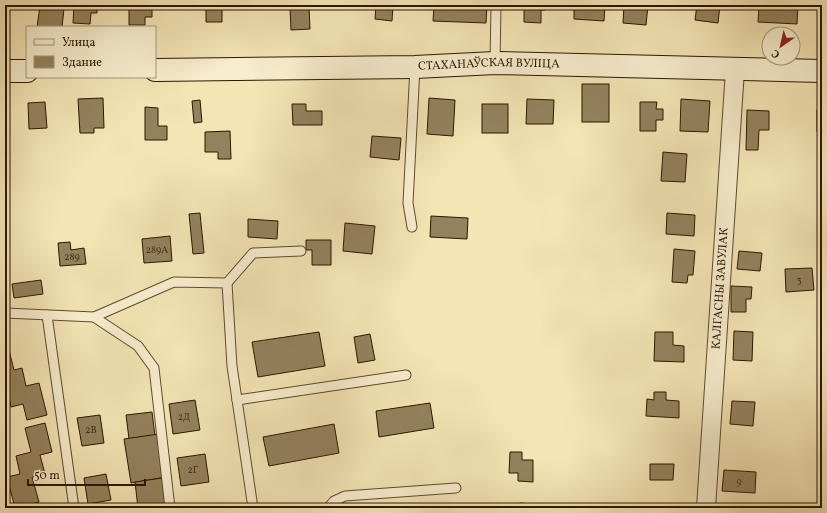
<svg xmlns="http://www.w3.org/2000/svg" width="827" height="513" font-family="Vollkorn,serif">
	<rect width="100%" height="100%" fill="#f4e5b5"/>
	<filter id="stains"><feTurbulence type="fractalNoise" baseFrequency=".005" numOctaves="4"/><feColorMatrix values="0 0 0 0 .2 0 0 0 0 .09 0 0 0 0 .02 0 0 0 .5 -.17"/></filter>
	<radialGradient id="worn" r=".72"><stop offset=".6" stop-color="#630" stop-opacity="0"/><stop offset="1" stop-color="#630" stop-opacity=".3"/></radialGradient>
	<g fill="#94825e" stroke="#2c1600">
		<polygon points="74,5 97,5 97,13 91,13 90,24 73,23"/>
		<polygon points="129,5 144,5 144,7 152,7 152,17 145,17 145,25 129,25"/>
		<polygon points="206,5 227,5 227,7 222,7 222,22 206,22"/>
		<polygon points="376,5 398,5 393,5 392,21 375,19"/>
		<polygon points="434,5 487,5 486,23 433,21"/>
		<polygon points="524,5 545,5 545,10 541,10 541,23 524,22"/>
		<polygon points="574,5 605,5 604,21 574,19"/>
		<polygon points="624,5 648,5 646,25 623,23"/>
		<polygon points="697,5 720,5 718,23 695,20"/>
		<polygon points="759,5 798,5 797,24 758,22"/>
		<polygon points="40,6 64,9 62,27 37,27"/>
		<polygon points="309,7 310,29 291,30 290,8"/>
		<rect x="582" y="84" width="27" height="38"/>
		<polygon points="103,98 104,128 94,128 94,133 80,133 78,99"/>
		<polygon points="429,98 455,100 453,136 427,134"/>
		<polygon points="527,99 554,100 553,124 526,124"/>
		<polygon points="681,99 710,101 708,132 680,131"/>
		<polygon points="200,100 202,122 194,123 192,101"/>
		<polygon points="45,102 47,128 29,129 28,103"/>
		<polygon points="640,102 657,102 656,109 663,109 663,120 656,120 656,131 640,131"/>
		<polygon points="292,104 306,104 306,111 322,111 322,125 293,125"/>
		<rect x="482" y="104" width="26" height="29"/>
		<polygon points="145,107 158,108 158,126 167,126 167,140 145,140"/>
		<polygon points="747,110 769,111 769,130 759,130 758,150 746,150"/>
		<rect x="817" y="110" width="5" height="21"/>
		<polygon points="230,131 231,159 218,159 218,152 205,152 205,132"/>
		<polygon points="372,136 401,138 399,160 370,157"/>
		<polygon points="663,152 687,154 685,182 661,181"/>
		<polygon points="200,213 204,253 193,254 189,214"/>
		<polygon points="667,213 695,215 694,236 666,234"/>
		<polygon points="431,216 468,218 467,239 430,237"/>
		<polygon points="248,219 278,221 277,239 248,237"/>
		<polygon points="345,223 375,226 372,254 343,251"/>
		<polygon points="170,236 172,261 144,263 142,239"/>
		<polygon points="306,240 331,240 331,265 312,265 312,250 306,250"/>
		<polygon points="70,242 71,250 84,248 86,264 60,266 58,243"/>
		<polygon points="674,249 695,251 693,275 688,275 687,283 672,282"/>
		<polygon points="739,251 762,253 760,271 737,269"/>
		<polygon points="812,268 814,290 786,292 785,269"/>
		<polygon points="41,280 43,294 14,298 12,284"/>
		<polygon points="731,286 752,287 751,299 746,299 746,312 731,312"/>
		<polygon points="734,331 753,332 752,361 733,360"/>
		<polygon points="319,332 325,366 258,377 252,342"/>
		<polygon points="655,332 673,332 673,345 684,346 684,362 654,361"/>
		<polygon points="370,334 375,360 358,363 354,337"/>
		<polygon points="8,346 14,370 22,368 26,386 39,383 47,415 27,420 23,404 11,407 5,382 5,347"/>
		<polygon points="654,392 666,392 666,400 679,401 679,418 646,416 647,399 654,400"/>
		<polygon points="195,400 200,430 173,434 169,404"/>
		<polygon points="732,401 755,402 753,426 730,424"/>
		<polygon points="430,403 434,428 379,437 376,411"/>
		<polygon points="152,412 155,436 129,439 126,415"/>
		<polygon points="100,415 104,443 82,446 77,418"/>
		<polygon points="45,423 52,452 40,455 45,474 32,477 39,502 15,508 7,477 20,474 16,456 31,452 25,428"/>
		<polygon points="334,424 339,453 269,466 263,437"/>
		<polygon points="159,434 166,477 131,483 124,439"/>
		<polygon points="510,452 522,452 522,460 533,460 533,482 518,481 518,473 509,473"/>
		<polygon points="205,454 209,482 181,486 177,458"/>
		<polygon points="650,464 674,464 673,480 650,480"/>
		<polygon points="724,470 756,472 755,493 722,491"/>
		<polygon points="106,474 111,500 88,504 84,478"/>
		<polygon points="162,478 166,507 138,508 135,482"/>
		<polygon points="521,503 566,508 499,508"/>
	</g>
	<g fill="none" stroke-linecap="round" stroke-linejoin="round">
		<defs>
			<g id="lane">
				<polyline points="495,63 496,5"/>
				<polyline points="412,227 408,203 415,67"/>
				<polyline points="227,283 253,253 301,251"/>
				<polyline points="5,313 94,317 174,282 227,283 232,366 253,508"/>
				<polyline points="47,315 74,508"/>
				<polyline points="94,317 138,346 154,368 170,508"/>
				<polyline points="237,400 406,375"/>
				<polyline points="328,508 334,501 345,496 456,488"/>
			</g>
			<g id="street">
				<path id="s1" d="M706 508 735 70"/>
			</g>
			<g id="secondary">
				<path id="s2" d="M155 70 415 67 495 63 822 71"/>
				<polyline points="5,71 27,71"/>
			</g>
		</defs>
		<use href="#lane" stroke="#5e4a2d" stroke-width="11"/>
		<use href="#street" stroke="#5e4a2d" stroke-width="20"/>
		<use href="#secondary" stroke="#2c1600" stroke-width="24"/>
		<use href="#lane" stroke="#f8eecf" stroke-width="9"/>
		<use href="#street" stroke="#f8eecf" stroke-width="18"/>
		<use href="#secondary" stroke="#f8eecf" stroke-width="22"/>
	</g>
	<g text-anchor="middle" dominant-baseline="central" stroke-width="4" stroke-linejoin="round" paint-order="stroke">
		<g font-size="10" fill="#463118">
			<text x="157" y="250">289А</text>
			<text x="72" y="257">289</text>
			<text x="799" y="280">3</text>
			<text x="184" y="417">2Д</text>
			<text x="91" y="430">2В</text>
			<text x="193" y="470">2Г</text>
			<text x="739" y="482">9</text>
		</g>
		<g font-size="12" fill="#2c1600" stroke="#f8eecf">
			<text stroke="none"><textPath href="#s2" startOffset="334">СТАХАНАЎСКАЯ ВУЛІЦА</textPath></text>
			<text stroke="none"><textPath href="#s1" startOffset="220">КАЛГАСНЫ ЗАВУЛАК</textPath></text>
		</g>
	</g>
	<rect width="827" height="513" fill="none" stroke="#f4e5b5" stroke-width="20"/>
	<rect x="6" y="6" width="815" height="501" fill="none" stroke="#2c1600" stroke-width="2"/>
	<rect x="10" y="10" width="807" height="493" fill="none" stroke="#2c1600"/>
	<rect x="26" y="26" width="130" height="52" fill="#f8eecf" stroke="#a6987c"/>
	<rect x="34" y="39" width="20" height="6" fill="#f8eecf" stroke="#a6987c"/>
	<text x="62" y="46" font-size="12" fill="#2c1600">Улица</text>
	<rect x="34" y="56" width="20" height="12" fill="#94825e" stroke="#a6987c"/>
	<text x="62" y="66" font-size="12" fill="#2c1600">Здание</text>
	<g transform="translate(781 46) rotate(214)"><circle r="19" fill="#f8eecf" stroke="#a6987c"/>
	<path d="M0-3L7 15L0 10L-7 15Z" fill="#8f2418"/>
	<text y="-6" font-size="11" font-weight="bold" text-anchor="middle" fill="#2c1600">С</text>
	</g>
	<path d="M28 479v6h117v-6" fill="none" stroke="#2c1600" stroke-width="2"/>
	<text x="34" y="479" font-size="12" fill="#2c1600" stroke="#f8eecf" stroke-width="3" paint-order="stroke">50 m</text>
	<rect width="100%" height="100%" filter="url(#stains)"/>
	<rect width="100%" height="100%" fill="url(#worn)"/>
</svg>
